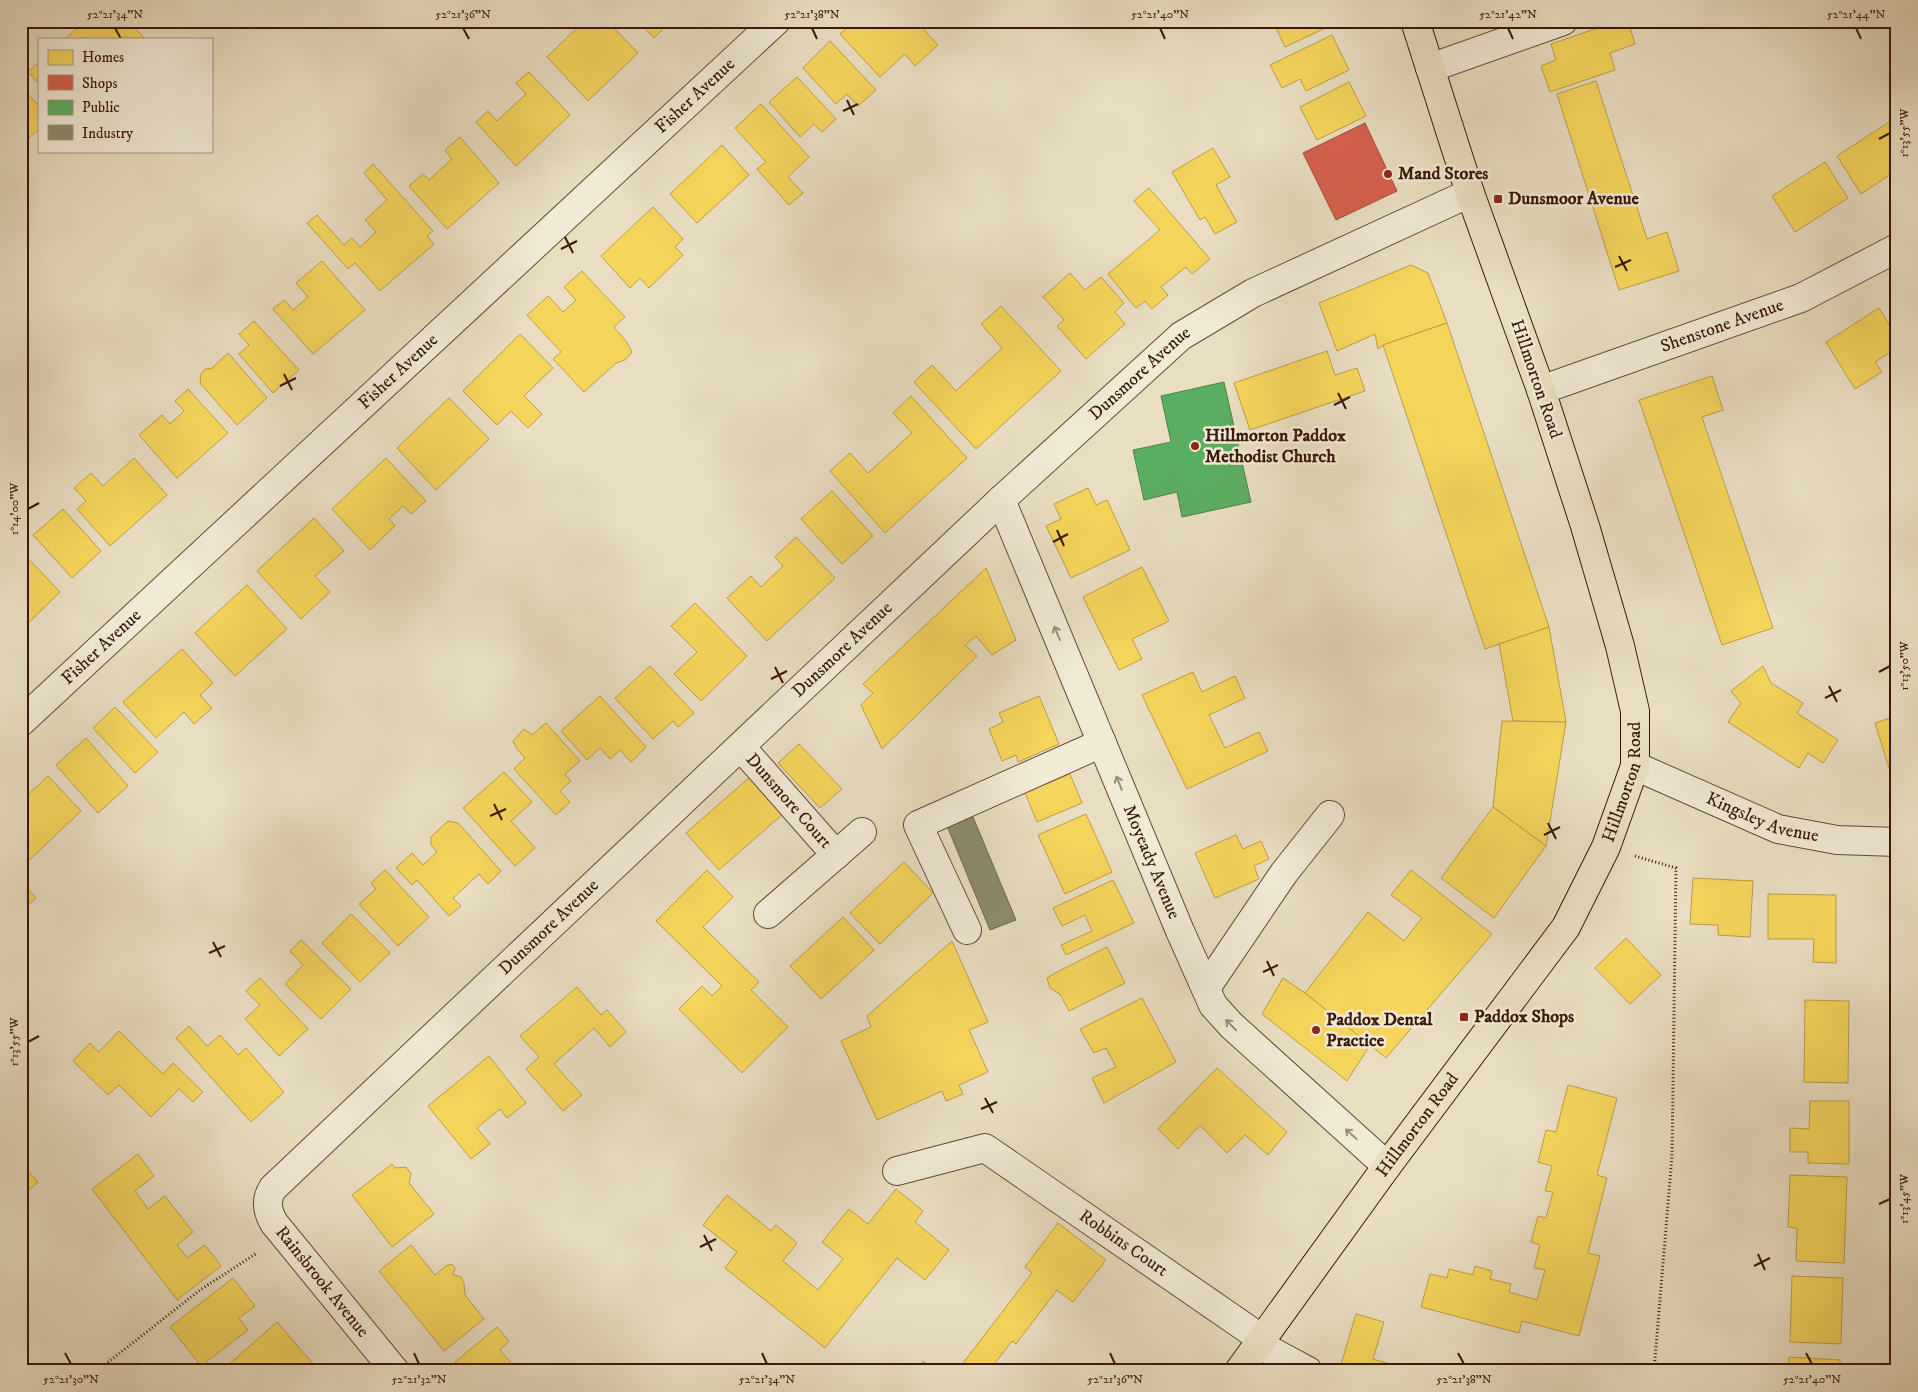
<svg xmlns="http://www.w3.org/2000/svg" width="1918" height="1392" font-family="'IM FELL DW Pica',serif">
	<rect width="100%" height="100%" fill="#e9dec2"/>
	<filter id="stains"><feTurbulence type="fractalNoise" baseFrequency=".004" numOctaves="4"/><feColorMatrix values="0 0 0 0 .2 0 0 0 0 .09 0 0 0 0 .02 0 0 0 .5 -.17"/></filter>
	<radialGradient id="worn" r=".72"><stop offset=".6" stop-color="#630" stop-opacity="0"/><stop offset="1" stop-color="#630" stop-opacity=".3"/></radialGradient>
	<g fill="#f6d55c" stroke="#bd9c43">
		<polygon points="85,21 144,21 136,29 145,39 65,39"/>
		<polygon points="584,21 619,21 613,27 638,53 588,101 547,57"/>
		<polygon points="638,21 671,21 654,38"/>
		<polygon points="855,21 916,21 938,45 915,66 905,54 880,77 840,34"/>
		<polygon points="1273,21 1333,21 1334,24 1285,47"/>
		<polygon points="1618,21 1628,21 1635,44 1610,53 1615,70 1550,92 1541,66 1556,60 1551,44"/>
		<polygon points="1332,35 1349,70 1306,91 1300,79 1282,88 1270,65"/>
		<polygon points="830,41 876,90 858,106 847,94 836,104 803,68"/>
		<polygon points="39,62 39,84 28,72"/>
		<polygon points="529,72 570,115 516,166 476,122 488,111 497,121 526,94 516,83"/>
		<polygon points="797,77 836,119 822,132 814,124 800,137 769,102"/>
		<polygon points="1596,81 1647,239 1667,232 1679,271 1619,290 1557,94"/>
		<polygon points="1349,82 1366,116 1317,140 1300,107"/>
		<polygon points="21,86 39,106 39,129 21,145"/>
		<polygon points="761,104 809,157 788,177 803,193 789,205 757,169 766,162 735,128"/>
		<polygon points="1889,122 1897,134 1897,170 1861,194 1837,156"/>
		<polygon points="460,137 499,183 447,229 409,186 423,174 429,180 452,159 445,150"/>
		<polygon points="722,145 749,175 697,223 670,194"/>
		<polygon points="1213,148 1230,177 1216,185 1237,222 1215,234 1205,217 1200,220 1172,172"/>
		<polygon points="1825,162 1848,198 1795,232 1772,196"/>
		<polygon points="373,164 433,231 427,236 434,244 380,291 355,263 348,269 307,223 317,215 344,245 352,238 360,247 376,232 365,220 387,200 364,173"/>
		<polygon points="1149,188 1210,259 1192,274 1186,267 1161,287 1168,295 1152,309 1145,301 1136,308 1108,274 1160,230 1134,201"/>
		<polygon points="653,207 683,239 675,247 683,255 649,288 640,278 630,288 601,256"/>
		<polygon points="322,261 365,310 313,354 273,309 284,300 293,310 308,297 296,283"/>
		<polygon points="1411,265 1428,273 1447,323 1383,345 1378,349 1375,334 1337,351 1319,303"/>
		<polygon points="582,271 625,317 614,327 626,341 632,352 625,360 616,363 584,392 553,359 561,352 527,315 548,296 563,312 576,300 564,287"/>
		<polygon points="1070,273 1085,290 1101,277 1124,303 1115,312 1125,324 1086,359 1057,326 1064,320 1043,297"/>
		<polygon points="1897,298 1897,316 1889,303"/>
		<polygon points="1001,306 1061,371 976,449 914,382 932,365 956,391 1002,348 981,324"/>
		<polygon points="1879,308 1897,337 1897,348 1875,362 1882,372 1855,389 1826,342"/>
		<polygon points="254,321 299,370 273,393 239,354 249,345 239,334"/>
		<polygon points="1447,323 1549,627 1485,649 1383,345"/>
		<polygon points="520,334 553,368 524,396 542,414 528,428 511,411 497,425 463,391"/>
		<polygon points="1327,351 1335,375 1357,368 1365,391 1250,430 1234,383"/>
		<polygon points="228,353 267,398 237,425 200,383 201,374 206,368 211,369"/>
		<polygon points="1712,376 1723,410 1702,417 1773,628 1722,645 1639,400"/>
		<polygon points="188,389 228,433 177,478 139,435 162,415 170,424 184,411 175,401"/>
		<polygon points="911,396 967,458 885,533 830,471 850,453 868,473 912,433 893,413"/>
		<polygon points="449,398 489,439 436,490 397,448"/>
		<polygon points="134,458 167,495 110,546 77,509 86,501 74,488 91,473 103,486"/>
		<polygon points="386,458 426,501 411,514 403,506 389,519 395,526 370,550 332,509"/>
		<polygon points="1088,488 1096,505 1107,500 1130,550 1071,578 1046,526 1061,519 1054,504"/>
		<polygon points="832,491 873,536 842,564 801,519"/>
		<polygon points="63,509 101,551 72,578 33,535"/>
		<polygon points="314,518 344,551 315,576 330,592 301,619 257,571"/>
		<polygon points="796,537 835,578 767,641 727,598 751,576 761,587 783,566 775,557"/>
		<polygon points="22,552 60,592 21,630 21,552"/>
		<polygon points="1142,567 1169,621 1132,639 1142,659 1119,670 1083,597"/>
		<polygon points="986,568 1016,640 992,655 976,636 965,645 977,656 882,749 861,705 873,693 863,684"/>
		<polygon points="247,585 287,629 235,676 195,633"/>
		<polygon points="695,603 747,656 701,701 674,674 697,652 671,626"/>
		<polygon points="1549,627 1566,722 1513,721 1499,644"/>
		<polygon points="182,649 213,683 200,695 212,708 194,724 184,712 156,738 123,702"/>
		<polygon points="650,666 694,713 678,727 673,721 653,739 615,698"/>
		<polygon points="1763,666 1771,683 1803,703 1797,713 1838,740 1823,763 1808,753 1799,768 1728,722 1741,703 1731,691"/>
		<polygon points="1193,672 1202,692 1235,676 1245,698 1209,715 1225,748 1259,732 1268,751 1187,789 1142,695"/>
		<polygon points="600,696 646,747 631,762 620,750 610,759 600,748 587,760 561,731"/>
		<polygon points="1039,696 1059,744 1018,762 1016,755 1002,761 989,729 1003,722 999,713"/>
		<polygon points="115,707 158,752 135,773 93,728"/>
		<polygon points="1897,716 1897,766 1889,768 1875,723"/>
		<polygon points="1502,721 1566,722 1546,846 1493,807"/>
		<polygon points="546,723 580,761 565,774 571,781 560,791 570,802 556,815 514,769 525,758 517,749 513,741 524,729 532,735"/>
		<polygon points="86,738 128,786 98,813 56,765"/>
		<polygon points="799,744 842,789 820,808 778,763"/>
		<polygon points="504,772 532,802 511,821 535,848 515,866 463,808"/>
		<polygon points="1070,774 1082,803 1037,822 1025,793"/>
		<polygon points="48,776 81,811 21,868 21,801"/>
		<polygon points="751,776 784,813 719,870 686,833"/>
		<polygon points="1493,807 1546,846 1494,918 1441,878"/>
		<polygon points="1086,814 1112,872 1065,894 1038,835"/>
		<polygon points="448,821 458,823 501,871 488,884 479,874 453,898 461,906 449,916 417,880 412,885 396,868 412,853 423,865 437,852 431,845 431,837"/>
		<polygon points="1236,835 1243,849 1261,841 1269,859 1254,866 1259,879 1215,898 1195,853"/>
		<polygon points="904,862 933,893 880,944 850,913"/>
		<polygon points="385,870 429,917 398,946 359,904 376,889 371,883"/>
		<polygon points="707,870 733,897 703,927 759,982 751,990 788,1027 742,1073 679,1009 702,986 712,996 722,986 656,921"/>
		<polygon points="1411,870 1492,934 1386,1058 1305,993 1368,912 1404,941 1422,918 1391,895"/>
		<polygon points="1693,878 1753,881 1750,937 1718,935 1718,925 1690,924"/>
		<polygon points="1113,880 1134,923 1066,955 1061,945 1092,931 1085,915 1062,926 1053,908"/>
		<polygon points="21,882 36,898 21,911"/>
		<polygon points="1768,894 1836,895 1836,963 1813,962 1814,939 1768,939"/>
		<polygon points="351,914 390,953 360,982 322,943"/>
		<polygon points="843,917 874,950 821,999 790,966"/>
		<polygon points="1626,938 1661,975 1630,1004 1595,968"/>
		<polygon points="301,940 351,989 321,1019 285,984 303,965 290,951"/>
		<polygon points="952,941 988,1022 969,1030 988,1072 959,1085 963,1094 946,1101 942,1091 877,1120 841,1041 871,1027 867,1016"/>
		<polygon points="1107,947 1125,983 1069,1011 1060,994 1050,988 1047,978 1055,973"/>
		<polygon points="260,978 308,1029 279,1056 245,1019 260,1005 246,991"/>
		<polygon points="1283,978 1305,993 1370,1045 1347,1081 1262,1014"/>
		<polygon points="577,987 601,1015 607,1010 626,1032 610,1047 594,1028 554,1064 582,1095 563,1111 526,1069 539,1057 520,1036"/>
		<polygon points="1142,998 1176,1062 1104,1103 1092,1078 1116,1067 1106,1048 1094,1053 1080,1029"/>
		<polygon points="1805,1000 1849,1001 1848,1083 1804,1082"/>
		<polygon points="189,1026 207,1046 220,1035 238,1055 246,1048 284,1092 251,1122 176,1038"/>
		<polygon points="119,1031 163,1074 173,1063 203,1092 193,1102 179,1089 151,1117 119,1085 108,1095 73,1061 90,1043 99,1052"/>
		<polygon points="489,1056 526,1103 507,1118 500,1109 477,1128 490,1144 471,1159 428,1106"/>
		<polygon points="1217,1068 1287,1132 1268,1155 1245,1135 1227,1153 1200,1125 1178,1149 1158,1129"/>
		<polygon points="1568,1085 1617,1098 1597,1175 1607,1178 1588,1253 1600,1256 1579,1336 1522,1321 1519,1333 1421,1307 1430,1274 1447,1278 1449,1269 1473,1275 1475,1266 1492,1271 1490,1279 1511,1284 1509,1292 1537,1300 1545,1270 1534,1268 1540,1245 1531,1242 1538,1216 1546,1218 1553,1192 1545,1191 1552,1166 1538,1162 1546,1130 1556,1132"/>
		<polygon points="1810,1101 1849,1101 1849,1164 1808,1163 1808,1152 1790,1152 1790,1128 1809,1129"/>
		<polygon points="21,1132 26,1138 21,1148"/>
		<polygon points="138,1154 154,1176 135,1191 148,1209 165,1196 193,1232 177,1245 187,1258 205,1245 221,1266 177,1300 92,1189"/>
		<polygon points="21,1163 38,1182 21,1197"/>
		<polygon points="392,1164 395,1168 406,1167 411,1174 409,1183 434,1214 392,1247 352,1195"/>
		<polygon points="1790,1175 1847,1177 1844,1263 1796,1261 1797,1228 1788,1227"/>
		<polygon points="896,1189 923,1211 915,1222 949,1250 925,1280 897,1258 825,1348 725,1268 737,1252 703,1225 727,1195 771,1231 776,1225 797,1243 783,1261 818,1290 843,1259 822,1242 849,1209 868,1224"/>
		<polygon points="1058,1223 1106,1260 1073,1302 1057,1290 1016,1344 1012,1341 989,1371 957,1371 1032,1273 1025,1267"/>
		<polygon points="411,1245 435,1275 446,1266 452,1264 455,1268 453,1275 461,1277 464,1283 465,1295 484,1319 444,1351 379,1271"/>
		<polygon points="1792,1276 1843,1278 1841,1344 1790,1342"/>
		<polygon points="233,1278 255,1306 239,1318 248,1330 201,1366 170,1327"/>
		<polygon points="1356,1314 1384,1322 1373,1359 1390,1364 1387,1371 1339,1371"/>
		<polygon points="277,1322 315,1366 310,1371 227,1371 225,1368"/>
		<polygon points="497,1327 509,1341 500,1350 518,1371 462,1371 455,1362"/>
		<polygon points="1789,1357 1840,1360 1840,1371 1788,1371"/>
		<polygon points="923,1361 936,1371 916,1371"/>
	</g>
	<polygon fill="#d6604d" stroke="#a74a38" points="1365,123 1397,191 1336,220 1303,153"/>
	<polygon fill="#5aae61" stroke="#508146" points="1224,382 1251,502 1182,517 1177,492 1144,500 1133,450 1171,442 1161,396"/>
	<polygon fill="#8c8c6e" stroke="#73694f" points="973,817 1016,920 990,930 947,826"/>
	<g fill="none" stroke-linecap="round" stroke-linejoin="round">
		<defs>
			<g id="minor">
				<polyline points="1430,68 1563,21"/>
				<path id="s1" d="M1541 390 1801 298 1897 248"/>
				<path id="s2" d="M1001 500 1180 931 1213 1005 1231 1025 1387 1166"/>
				<path id="s3" d="M21 722 776 21"/>
				<path id="s4" d="M741 747 836 855"/>
				<path id="s5" d="M1635 766 1778 829 1837 840 1897 842"/>
				<polyline points="768,914 862,832"/>
				<polyline points="967,930 918,825 1102,743"/>
				<polyline points="1206,988 1284,873 1330,815"/>
				<path id="s6" d="M897 1171 985 1148 1262 1339"/>
				<polyline points="1258,1344 1308,1371"/>
				<path id="s7" d="M395 1371 274 1223C267 1211 265 1200 273 1188L1001 500 1181 336 1253 293 1470 193"/>
			</g>
			<g id="highway">
				<path id="s8" d="M1239 1371 1387 1166 1566 927 1606 847 1635 766V711L1620 646 1585 526 1541 390 1470 193 1415 21"/>
			</g>
		</defs>
		<use href="#minor" stroke="#644a36" stroke-width="30"/>
		<use href="#highway" stroke="#381808" stroke-width="30"/>
		<g stroke="#381808" stroke-width="3" stroke-dasharray="1 2.5" stroke-linecap="butt">
			<polyline points="1635,856 1676,868 1672,1156 1654,1371"/>
			<polyline points="97,1371 200,1290 257,1253"/>
		</g>
		<use href="#minor" stroke="#f1ead7" stroke-width="28"/>
		<use href="#highway" stroke="#e9dec2" stroke-width="28"/>
	</g>
	<defs><path id="oneway-shaft" d="M-6 0H5M1.5-3L5.5 0L1.5 3" fill="none" stroke-width="1.6" stroke-linecap="round" stroke-linejoin="round" transform="scale(1.25)"/></defs>
	<g stroke="#9e8c7a">
		<use href="#oneway-shaft" transform="translate(1057 633) rotate(-113)"/>
		<use href="#oneway-shaft" transform="translate(1119 783) rotate(-112)"/>
		<use href="#oneway-shaft" transform="translate(1231 1025) rotate(-134)"/>
		<use href="#oneway-shaft" transform="translate(1351 1134) rotate(-138)"/>
	</g>
	<path fill="none" stroke="#381808" stroke-width="2" d="M115 28 121 39M463 28 469 39M812 28 817 39M1160 28 1165 39M1508 28 1513 39M1856 28 1861 39M847 100 854 115M843 111 858 104M1879 139 1890 133M565 237 573 253M561 249 577 241M1619 256 1627 271M1615 267 1631 260M284 374 292 390M280 386 296 378M1338 393 1346 409M1334 405 1350 397M28 509 39 503M1057 530 1064 546M1053 542 1068 534M775 667 783 683M1879 672 1890 666M771 679 787 671M1829 686 1837 702M1825 698 1841 690M494 804 502 820M490 816 506 809M1548 823 1556 839M1544 835 1560 827M213 942 221 957M209 953 225 946M1267 961 1274 976M1263 972 1278 965M28 1042 39 1036M985 1098 993 1113M981 1109 997 1102M1879 1204 1890 1199M704 1235 712 1251M700 1247 716 1239M1758 1254 1765 1270M1754 1266 1770 1258M65 1353 71 1364M414 1353 419 1364M762 1353 767 1364M1110 1353 1115 1364M1458 1353 1464 1364M1806 1353 1812 1364"/>
	<g fill="#8f2418" stroke="#f1ead7" stroke-width="2">
		<circle cx="1388" cy="174" r="5"/>
		<rect x="1493" y="194" width="10" height="10" rx="2.5"/>
		<circle cx="1195" cy="446" r="5"/>
		<rect x="1459" y="1012" width="10" height="10" rx="2.5"/>
		<circle cx="1316" cy="1030" r="5"/>
	</g>
	<g text-anchor="middle" dominant-baseline="central" stroke-width="5" stroke-linejoin="round" paint-order="stroke">
		<g font-size="18" fill="#381808" stroke="#f1ead7">
			<text stroke="none"><textPath href="#s3" startOffset="920">Fisher Avenue</textPath></text>
			<text stroke="none"><textPath href="#s1" startOffset="192">Shenstone Avenue</textPath></text>
			<text stroke="none"><textPath href="#s3" startOffset="515">Fisher Avenue</textPath></text>
			<text stroke="none"><textPath href="#s7" startOffset="1418">Dunsmore Avenue</textPath></text>
			<text transform="translate(1536 379) rotate(71)">Hillmorton Road</text>
			<text stroke="none"><textPath href="#s3" startOffset="110">Fisher Avenue</textPath></text>
			<text stroke="none"><textPath href="#s7" startOffset="1012">Dunsmore Avenue</textPath></text>
			<text stroke="none"><textPath href="#s8" startOffset="709">Hillmorton Road</textPath></text>
			<text stroke="none"><textPath href="#s4" startOffset="72">Dunsmore Court</textPath></text>
			<text stroke="none"><textPath href="#s5" startOffset="138">Kingsley Avenue</textPath></text>
			<text stroke="none"><textPath href="#s2" startOffset="392">Moyeady Avenue</textPath></text>
			<text stroke="none"><textPath href="#s7" startOffset="608">Dunsmore Avenue</textPath></text>
			<text stroke="none"><textPath href="#s8" startOffset="304">Hillmorton Road</textPath></text>
			<text stroke="none"><textPath href="#s6" startOffset="259">Robbins Court</textPath></text>
			<text transform="translate(322 1282) rotate(51)">Rainsbrook Avenue</text>
		</g>
		<g font-size="18" font-weight="bold" fill="#381808" stroke="#f1ead7" text-anchor="start">
			<text x="1398" y="174">Mand Stores</text>
			<text x="1508" y="199">Dunsmoor Avenue</text>
			<text x="1205" y="436">Hillmorton Paddox<tspan x="1205" dy="21">Methodist Church</tspan></text>
			<text x="1474" y="1017">Paddox Shops</text>
			<text x="1326" y="1020">Paddox Dental<tspan x="1326" dy="21">Practice</tspan></text>
		</g>
	</g>
	<rect width="1918" height="1392" fill="none" stroke="#e9dec2" stroke-width="55"/>
	<rect x="38" y="38" width="175" height="115" fill="#f1ead7" stroke="#a79684"/>
	<rect x="48" y="50" width="25" height="15" fill="#f6d55c" stroke="#a79684"/>
	<text x="82" y="62" font-size="15" fill="#381808">Homes</text>
	<rect x="48" y="75" width="25" height="15" fill="#d6604d" stroke="#a79684"/>
	<text x="82" y="88" font-size="15" fill="#381808">Shops</text>
	<rect x="48" y="100" width="25" height="15" fill="#5aae61" stroke="#a79684"/>
	<text x="82" y="112" font-size="15" fill="#381808">Public</text>
	<rect x="48" y="125" width="25" height="15" fill="#8c8c6e" stroke="#a79684"/>
	<text x="82" y="138" font-size="15" fill="#381808">Industry</text>
	<rect x="28" y="28" width="1862" height="1336" fill="none" stroke="#381808" stroke-width="2"/>
	<g font-size="12" text-anchor="middle" fill="#381808">
		<text x="115" y="18">52°21'34"N</text>
		<text x="463" y="18">52°21'36"N</text>
		<text x="812" y="18">52°21'38"N</text>
		<text x="1160" y="18">52°21'40"N</text>
		<text x="1508" y="18">52°21'42"N</text>
		<text x="1856" y="18">52°21'44"N</text>
		<text transform="translate(1904 133) rotate(-90)" y="4">1°13'55"W</text>
		<text transform="translate(14 509) rotate(-90)" y="4">1°14'00"W</text>
		<text transform="translate(1904 666) rotate(-90)" y="4">1°13'50"W</text>
		<text transform="translate(14 1042) rotate(-90)" y="4">1°13'55"W</text>
		<text transform="translate(1904 1199) rotate(-90)" y="4">1°13'45"W</text>
		<text x="71" y="1383">52°21'30"N</text>
		<text x="419" y="1383">52°21'32"N</text>
		<text x="767" y="1383">52°21'34"N</text>
		<text x="1115" y="1383">52°21'36"N</text>
		<text x="1464" y="1383">52°21'38"N</text>
		<text x="1812" y="1383">52°21'40"N</text>
	</g>
	<rect width="100%" height="100%" filter="url(#stains)"/>
	<rect width="100%" height="100%" fill="url(#worn)"/>
</svg>
